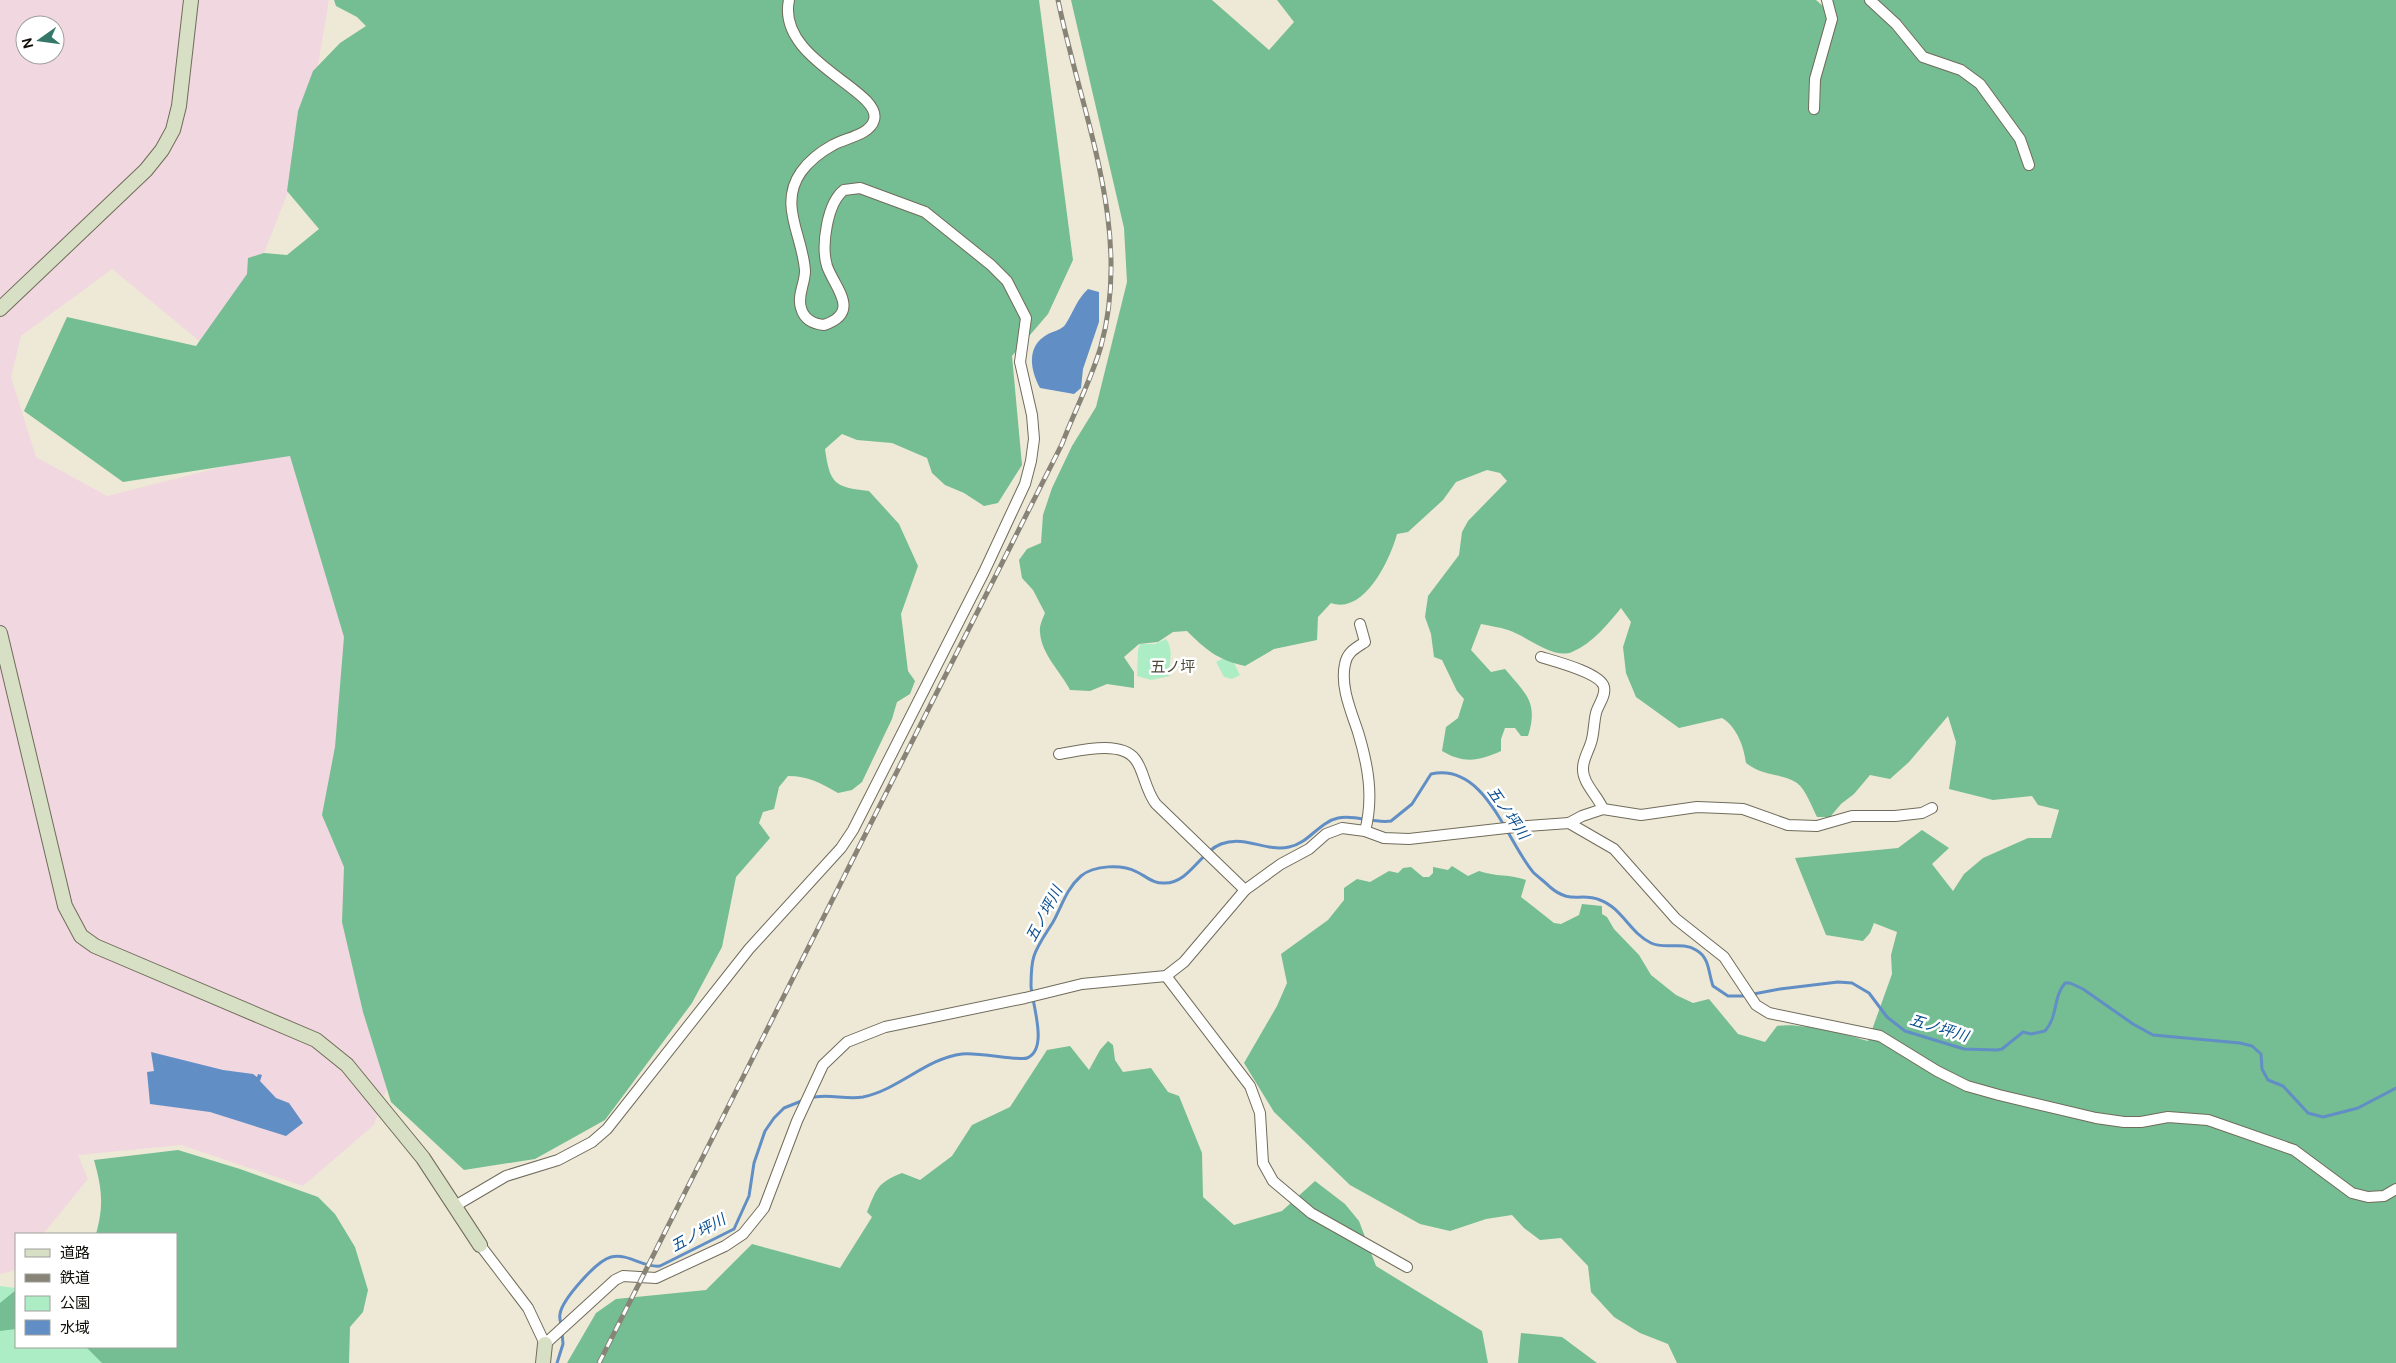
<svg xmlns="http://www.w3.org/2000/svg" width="2396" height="1363" font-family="'DM Sans','Noto Sans JP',sans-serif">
	<rect width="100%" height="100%" fill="#eee9d6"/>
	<path fill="#f1d7df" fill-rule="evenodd" d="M0 0H329L303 154 260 263 208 348 112 269 21 336 11 377 36 457 107 496 300 447 353 630 414 1013 374 1125 303 1186 181 1145 78 1155 88 1179 43 1234H16V1267L13 1271 0 1274ZM25 25H55V55H25Z"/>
	<g fill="#adedc5">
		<path d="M1166 639C1175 651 1168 662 1170 676L1151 680 1137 676 1138 650 1140 644H1155Z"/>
		<polygon points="1230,655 1240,675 1232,679 1224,677 1216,662"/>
		<polygon points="0,1286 16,1288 16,1347 176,1347 262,1363 0,1363"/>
	</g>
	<g fill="#75bd92">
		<path d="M334 0H1039L1073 260 1048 314 1012 356 1022 465 998 503 984 506 964 493 945 485 932 473 927 458 892 443 857 440 842 434 825 449C830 484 834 487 869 491L899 524 918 566 901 614 908 671 915 681 910 694 897 702 892 719 862 782 852 790 838 793C821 783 808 776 788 776L779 787 774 809 763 812 759 823 770 838 736 877 722 947 692 1003 605 1120 535 1159 464 1170 391 1102 363 1012 342 922 344 867 322 815 335 747 344 637 290 456 123 482 24 411 67 317 196 346 247 274 248 258 264 253 287 255 319 229 287 191 298 111 313 71 340 43 366 26 357 17 336 6Z"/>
		<path d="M1071 0H1212L1269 50 1294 22 1277 0H1816L1824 7V0H2396V1363H1677L1668 1344 1640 1333 1614 1317 1591 1292 1588 1266 1561 1238 1540 1240 1524 1228 1512 1215 1486 1219 1450 1231 1420 1224 1350 1185 1274 1112 1244 1063 1277 1006 1287 983 1281 954 1328 920 1344 900V888L1357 879 1370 882 1389 871 1398 873 1403 868 1411 867 1423 877H1429L1433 873V867L1448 870 1452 866 1468 876 1479 871C1495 877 1511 874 1526 880L1521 897 1554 923 1561 924 1579 915 1582 904 1602 906V914L1607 917 1614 929 1639 955 1651 975 1676 995 1693 1003 1709 999 1738 1034 1765 1042 1777 1026C1798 1022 1846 1034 1868 1041L1892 974 1891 955 1897 932 1874 923 1870 933 1863 941 1826 935 1795 858 1898 848 1922 830 1949 848 1932 864 1953 891 1964 874 1983 858 2028 838H2051L2059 810 2038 805 2032 796 1993 800 1949 789 1956 742 1948 716 1909 762 1890 779 1870 775 1854 794 1841 804 1830 817H1817C1812 807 1806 790 1797 783 1783 773 1764 777 1746 763 1744 747 1737 727 1722 718L1679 728 1636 697 1626 673 1623 647 1631 622 1621 608C1607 625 1593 643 1572 652 1554 660 1525 635 1508 630 1499 627 1490 626 1481 624L1471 650 1491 672 1505 669C1525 693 1539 702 1528 736H1521L1515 728H1505L1501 739V751C1479 761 1464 764 1442 751L1446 727 1458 718 1464 699 1457 691 1442 660 1434 657 1431 634 1425 617 1428 596 1459 555 1462 532 1468 521 1507 481 1500 473 1487 470 1456 482 1443 500 1408 532 1397 534C1390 560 1364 615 1331 603L1318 617 1317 640 1274 649 1245 666C1218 660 1206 650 1187 631L1173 632 1158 642 1139 644 1124 657 1134 672V688L1107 684 1090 691 1070 690C1061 672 1041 654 1040 632 1039 626 1043 618 1045 613L1033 590 1022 578 1019 560 1027 549 1041 543 1043 515 1052 488 1072 446 1096 407 1127 282 1124 228Z"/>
		<path d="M1108 1041 1113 1045 1115 1060 1123 1072 1151 1068 1168 1092 1179 1096 1202 1153 1203 1197 1234 1225 1282 1211 1315 1181 1345 1204 1359 1221 1376 1266 1482 1331 1488 1363H567L596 1313 616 1299 706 1290 752 1244 840 1268 872 1217 867 1212C877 1188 877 1183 902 1173L920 1180 952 1156 972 1125 1010 1107 1047 1050 1070 1046 1089 1070 1100 1050Z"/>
		<path d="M178 1150 240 1169 318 1197 335 1214 355 1247 368 1290 363 1312 350 1327 349 1363H102L86 1347H176V1234H96C104 1205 102 1189 94 1160Z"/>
		<polygon points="16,1290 16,1329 0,1331 0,1303"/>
		<polygon points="1521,1333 1562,1337 1597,1363 1518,1363"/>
	</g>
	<g fill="#618fc5">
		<path d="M1088 289 1099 292V322L1083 369 1081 388 1074 394 1040 388C1030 369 1026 346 1048 334 1054 331 1061 330 1065 325 1073 313 1077 299 1088 289Z"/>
		<polygon points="151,1052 223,1070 253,1074 257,1077 258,1074 262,1075 260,1081 276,1098 289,1103 303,1123 286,1136 210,1112 150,1104 147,1072 154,1071"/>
	</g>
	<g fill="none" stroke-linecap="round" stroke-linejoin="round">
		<g stroke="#618fc5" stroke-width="3">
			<path d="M810 1098C826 1093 846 1100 863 1097 898 1090 927 1058 962 1054 978 1052 1020 1061 1027 1058 1049 1049 1032 1004 1031 986 1031 976 1031 965 1034 956 1038 944 1047 932 1053 922 1062 906 1066 889 1081 876 1094 865 1122 864 1137 872 1146 876 1153 884 1165 883 1189 883 1200 852 1221 844 1246 835 1265 852 1289 847 1308 844 1319 822 1338 818 1355 814 1374 824 1391 821L1412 804 1431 774C1485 762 1506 840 1533 872 1538 877 1545 882 1550 887 1571 905 1580 892 1600 900 1622 908 1630 933 1651 943 1665 950 1682 941 1696 950 1710 958 1708 972 1713 986L1728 996H1743L1780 989 1838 982 1852 983 1869 993 1887 1017 1905 1031 1964 1049 1997 1050 2002 1049 2023 1032 2031 1034 2045 1031C2058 1017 2053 997 2065 983H2070L2083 989 2133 1024 2153 1035 2240 1043 2252 1046 2261 1054 2262 1069 2268 1080 2283 1086 2308 1113 2323 1117 2358 1108 2396 1088"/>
			<path d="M561 1326C561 1323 559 1318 560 1314 562 1300 596 1261 611 1257 629 1253 643 1268 660 1266L734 1229 749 1196 754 1163 765 1131 774 1118 784 1108 804 1100"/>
			<polyline points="557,1363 563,1344 562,1332"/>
		</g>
		<defs>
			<g id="street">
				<polyline points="1870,0 1896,24 1923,57 1961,70 1980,84 2020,139 2029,165"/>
				<polyline points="1814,109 1815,79 1832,19 1827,0"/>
				<path d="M1360 624 1365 642C1356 648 1347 652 1345 664 1340 686 1351 711 1358 732 1368 765 1374 797 1365 831"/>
				<path d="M1541 657C1554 661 1601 673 1604 687 1606 696 1598 705 1596 713 1594 721 1594 731 1592 739 1590 749 1583 758 1583 768 1582 783 1598 796 1603 809"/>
				<path d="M1059 754C1079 751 1120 740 1135 759 1144 770 1145 790 1156 804L1245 890"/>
				<polyline points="1569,823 1582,816 1603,809 1641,815 1697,807 1722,808 1743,809 1788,825 1817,826 1852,816 1895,816 1922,813 1932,808"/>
				<polyline points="1166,976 1250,1086 1260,1113 1263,1163 1273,1181 1311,1213 1407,1267"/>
				<path d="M455 1206 506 1176 558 1160 592 1142 607 1129 749 949 841 848 853 830 984 572 1025 484 1031 461 1034 439 1032 415 1020 362 1026 318 1007 281 991 265 925 212 860 188 844 190C827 203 821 246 827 266 834 287 862 312 824 325 813 324 804 319 801 308 797 295 805 284 805 271 803 236 778 205 801 172 809 161 822 151 833 145 845 138 870 135 874 120 883 90 776 61 789 0"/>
				<polyline points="480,1245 528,1308 545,1344 615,1280 623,1276 656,1278 725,1246 743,1234 764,1208 797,1121 823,1065 847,1042 885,1027 1025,998 1082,984 1166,976 1184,962 1245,890 1281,864 1309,849 1326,834 1342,828 1365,831 1384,838 1409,839 1515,827 1569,823 1614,849 1676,919 1724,957 1756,1005 1769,1013 1880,1036 1937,1071 1967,1086 1999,1095 2096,1118 2124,1122 2141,1122 2168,1117 2208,1120 2294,1150 2352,1193 2368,1197 2384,1196 2396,1189"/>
			</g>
			<g id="secondary">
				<polyline points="0,309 146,170 162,150 173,130 179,106 191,0"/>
				<polyline points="0,633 65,906 81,936 95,946 316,1040 347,1065 423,1158 480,1245"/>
				<polyline points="543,1363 545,1344"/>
			</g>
		</defs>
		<use href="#street" stroke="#706c5b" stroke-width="12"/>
		<use href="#secondary" stroke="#706c5b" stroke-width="16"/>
		<use href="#street" stroke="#fff" stroke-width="10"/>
		<use href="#secondary" stroke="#d7e0c4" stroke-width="14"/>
		<defs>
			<path id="rail" d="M599 1363 1062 444C1074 412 1092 378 1101 346 1133 229 1081 113 1058 0"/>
		</defs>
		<use href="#rail" stroke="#878477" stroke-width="5"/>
		<use href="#rail" stroke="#fff" stroke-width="3" stroke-dasharray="9" stroke-linecap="butt"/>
	</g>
	<g text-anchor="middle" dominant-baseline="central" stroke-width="5" stroke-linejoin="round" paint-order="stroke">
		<g font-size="15" fill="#4f4b3b" stroke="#fff">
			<text x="1173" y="667">五ノ坪</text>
		</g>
		<g font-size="15" font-style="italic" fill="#0a4e90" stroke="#fff">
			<text transform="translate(1508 813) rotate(55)">五ノ坪川</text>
			<text transform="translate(1044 914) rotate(-62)">五ノ坪川</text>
			<text transform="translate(1939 1028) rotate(17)">五ノ坪川</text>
			<text transform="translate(698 1233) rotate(-29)">五ノ坪川</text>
		</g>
	</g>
	<rect x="15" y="1233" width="162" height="115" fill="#ffffff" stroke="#9f9f9c"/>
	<rect x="25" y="1249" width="25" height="8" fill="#d7e0c4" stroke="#9f9f9c"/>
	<text x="60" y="1258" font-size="15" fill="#0f0e08">道路</text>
	<rect x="25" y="1274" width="25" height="8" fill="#878477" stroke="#9f9f9c"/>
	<text x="60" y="1283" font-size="15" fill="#0f0e08">鉄道</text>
	<rect x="25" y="1296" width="25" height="15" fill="#adedc5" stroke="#9f9f9c"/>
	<text x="60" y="1308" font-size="15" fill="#0f0e08">公園</text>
	<rect x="25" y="1320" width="25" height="15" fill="#618fc5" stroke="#9f9f9c"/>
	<text x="60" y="1333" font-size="15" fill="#0f0e08">水域</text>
	<g transform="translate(40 40) rotate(256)"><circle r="24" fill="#ffffff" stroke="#9f9f9c"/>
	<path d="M0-4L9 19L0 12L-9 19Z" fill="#357768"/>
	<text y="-8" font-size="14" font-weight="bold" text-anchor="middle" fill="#0f0e08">N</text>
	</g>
</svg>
